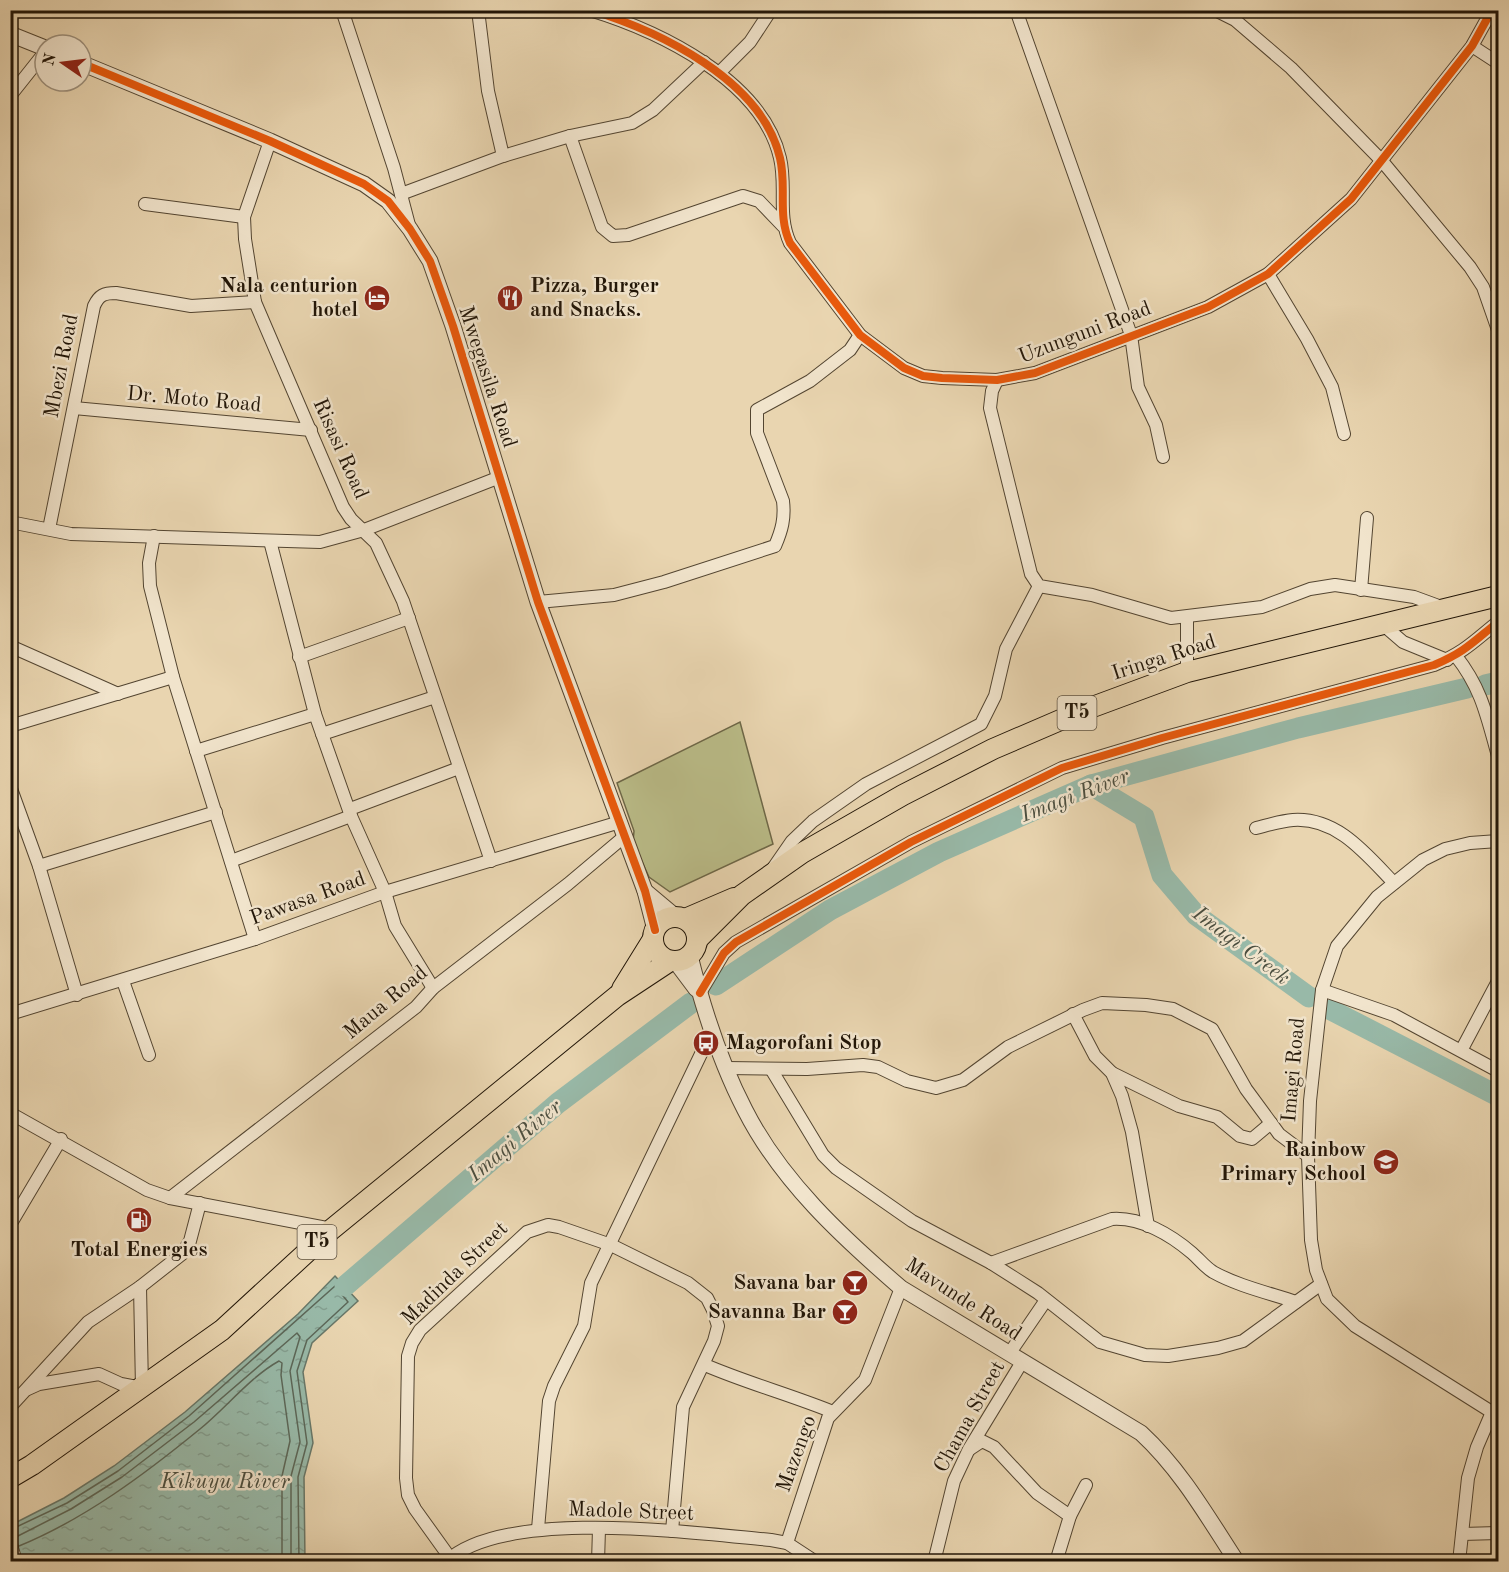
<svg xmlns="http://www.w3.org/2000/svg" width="1509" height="1572" font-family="'Old Standard TT',serif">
	<defs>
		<pattern id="water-ripples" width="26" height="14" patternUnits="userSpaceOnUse" patternTransform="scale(1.5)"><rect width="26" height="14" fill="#98b9a8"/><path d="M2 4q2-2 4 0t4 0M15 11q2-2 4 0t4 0" fill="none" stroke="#839e8f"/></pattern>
	</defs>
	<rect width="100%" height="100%" fill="#e9d5b0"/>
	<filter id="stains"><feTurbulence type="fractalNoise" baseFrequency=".00333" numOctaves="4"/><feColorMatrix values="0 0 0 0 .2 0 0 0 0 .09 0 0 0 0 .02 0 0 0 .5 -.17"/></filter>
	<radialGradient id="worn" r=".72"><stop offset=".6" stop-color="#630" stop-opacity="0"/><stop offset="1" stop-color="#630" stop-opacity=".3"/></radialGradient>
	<polygon fill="#babc88" stroke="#6e6848" stroke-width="1.5" points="740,722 773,844 670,892 649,877 633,842 634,831 617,783"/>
	<polygon fill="url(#water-ripples)" stroke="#687768" stroke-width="1.5" points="335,1276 358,1301 312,1343 303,1372 313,1443 304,1477 305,1561 11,1562 11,1525 64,1498 114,1466 185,1412 298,1314"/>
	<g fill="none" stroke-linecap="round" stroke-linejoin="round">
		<g stroke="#5c6758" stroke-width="1.5">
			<polyline points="10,1530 67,1503 118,1471 189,1416 335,1286 348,1302 307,1340 297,1371 307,1443 298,1477 299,1562"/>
			<polyline points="16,1537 71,1509 122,1477 194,1422 297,1333 300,1337 290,1371 300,1442 291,1476 291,1562"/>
			<path d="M19 1546C85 1519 145 1474 200 1429 226 1408 250 1377 279 1361L282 1363 281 1375 290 1441 282 1476V1562"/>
		</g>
		<g stroke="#98b9a8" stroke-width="21">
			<polyline points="1485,685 1498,682"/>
			<polyline points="1091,785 1144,817 1162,875 1196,915 1309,997"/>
			<polyline points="716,985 830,910 939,852 1091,785 1298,728 1467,688"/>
			<polyline points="1331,1010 1498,1096"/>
			<polyline points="345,1286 558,1103 691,1003"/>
		</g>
		<defs>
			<g id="minor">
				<polyline points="342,10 394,168 409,225"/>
				<polyline points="478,10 488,91 503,156"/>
				<path d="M590 10C659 31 762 80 780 158 787 187 777 215 790 243L860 335 904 368 923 376 942 378 997 380 1035 373 1208 307 1268 274 1351 199 1472 46 1492 10"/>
				<polyline points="1016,10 1131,335 1138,387 1156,425 1163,457"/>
				<polyline points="1219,12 1235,20 1291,68 1382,161 1470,267 1483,287 1498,330"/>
				<polyline points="1472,46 1498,63"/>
				<polyline points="719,73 750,42 771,10"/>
				<polyline points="10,96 45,52"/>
				<polyline points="570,136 602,227 613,236 628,235 743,196 759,201 783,226"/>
				<polyline points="270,141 244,217 245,239 255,302 343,507 351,519 376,543 403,601 491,861"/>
				<polyline points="401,194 503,156 570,136 632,123 653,110 704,62"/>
				<polyline points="145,204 244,217"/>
				<polyline points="1268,274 1307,339 1332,387 1344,434"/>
				<polyline points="997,380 992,391 990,408 1031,574 1039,586 1092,595 1171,618 1262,607 1310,589 1335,585 1414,597 1444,608"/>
				<polyline points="74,408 311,430"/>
				<polyline points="10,522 71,534 320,542 364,530 500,477"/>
				<path d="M49 529 94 306C99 295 104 293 116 293L191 306 255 302"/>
				<polyline points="154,536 149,563 150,586 173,677 255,939"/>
				<polyline points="270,541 315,714 351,816 385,892 395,926 433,988"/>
				<polyline points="1361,590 1367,518"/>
				<path d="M538 602 614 595 664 582 775 546C782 530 785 518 783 501L757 433V410L810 381 850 350 860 335"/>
				<polyline points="1381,623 1403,642 1447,660"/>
				<polyline points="10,646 118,694"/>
				<path d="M1456 656C1482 689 1487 717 1498 756"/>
				<polyline points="299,657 409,618"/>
				<polyline points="1187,672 1187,617"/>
				<polyline points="10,726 173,677"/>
				<polyline points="322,734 435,697"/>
				<polyline points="196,751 315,714"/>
				<polyline points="10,786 39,866 77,995"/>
				<polyline points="350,809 459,768"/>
				<path d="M1256 828C1268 825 1281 821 1293 820 1337 817 1366 854 1394 883"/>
				<polyline points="1498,841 1470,843 1445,849 1423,860 1377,897 1337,946 1322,990 1310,1101 1308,1156 1311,1240 1316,1270 1327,1299 1355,1326 1498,1416"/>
				<polyline points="231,861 351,816"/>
				<polyline points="39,866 216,812"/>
				<polyline points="774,867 792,841 813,821 866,784 981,724 995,696 1006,649 1039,586"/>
				<polyline points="123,981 149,1055"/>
				<polyline points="1322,990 1394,1015 1498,1071"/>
				<path d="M700 993 724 953 736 942 911 842 1062 768 1162 738 1434 665C1465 652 1473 642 1498 622"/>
				<polyline points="10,1014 255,939 385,892 620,822"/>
				<polyline points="1073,1014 1095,1056 1112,1073 1122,1096 1132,1132 1148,1226"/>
				<polyline points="1462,1049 1498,981"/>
				<polyline points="727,1068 807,1069 863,1065 878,1067 907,1081 936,1088 963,1080 1008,1047 1083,1010 1102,1003 1146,1005 1173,1009 1212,1029 1246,1089 1279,1134 1308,1156"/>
				<polyline points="771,1069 823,1155 836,1168 912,1221 991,1263 1038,1293 1100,1342 1145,1355 1168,1356 1218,1348 1243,1341 1321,1284"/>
				<polyline points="1112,1073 1179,1106 1217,1117 1240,1136 1252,1139 1271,1123"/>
				<polyline points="10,1113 147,1190 170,1198 332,1229"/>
				<polyline points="170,1198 416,1007 433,988 568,884 625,836"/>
				<polyline points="10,1225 61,1139"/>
				<path d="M991 1263 1112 1219C1141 1217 1171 1235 1192 1253 1199 1259 1205 1267 1213 1272 1238 1286 1269 1293 1296 1302"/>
				<polyline points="1009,1354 1046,1300"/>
				<path d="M705 1365C747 1383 791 1395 833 1412"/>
				<polyline points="28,1389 39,1384 99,1374 121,1384 142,1388 140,1287"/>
				<polyline points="10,1407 88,1322 140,1287 182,1254 190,1241 200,1203"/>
				<polyline points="970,1449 982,1441 994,1447 1037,1493 1070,1516"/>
				<polyline points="538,1529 549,1401 554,1386 584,1326 591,1283 712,1031"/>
				<polyline points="1462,1534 1498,1533"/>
				<polyline points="10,1541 16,1562"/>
				<polyline points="787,1543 828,1418 865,1380 901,1288"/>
				<path d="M446 1562C503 1507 695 1533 771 1540L787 1543 816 1562"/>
				<polyline points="453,1562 415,1509 408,1495 406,1478 408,1356 412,1343 420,1330 527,1232 548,1225 559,1227 611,1245 688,1283 707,1298 713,1310 718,1326 714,1341 683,1407 672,1531"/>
				<polyline points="598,1562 599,1529"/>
				<polyline points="934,1562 954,1481 969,1449 1022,1362"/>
				<polyline points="1056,1562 1070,1516 1086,1485"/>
				<polyline points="1459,1562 1468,1478 1477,1447 1492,1412"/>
			</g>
			<g id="tertiary">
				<polyline points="10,34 45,48"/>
				<polyline points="81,63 270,141 364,184 388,201 410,229 430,261 453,326 538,602 645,891 655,930"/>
				<polyline points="645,891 676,917"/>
				<path d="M690 956C703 1008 720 1062 745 1110 781 1181 842 1237 901 1288L1141 1433C1181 1470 1207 1516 1237 1562"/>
				<polyline points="675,961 696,989"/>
			</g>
			<g id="trunk">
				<circle cx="675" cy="939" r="22"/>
				<polyline points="685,919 734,898"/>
				<polyline points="697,940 742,895 802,853 903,795 993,749 1079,712 1187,672 1498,596"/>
				<polyline points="622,989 653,939"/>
				<polyline points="10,1478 32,1465 222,1330 332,1229 617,996 670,961"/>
			</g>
		</defs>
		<use href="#minor" stroke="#534531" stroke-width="14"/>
		<use href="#tertiary" stroke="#534531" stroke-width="17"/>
		<use href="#trunk" stroke="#211507" stroke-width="22"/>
		<use href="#minor" stroke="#f1e4cc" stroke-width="12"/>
		<use href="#tertiary" stroke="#f1e4cc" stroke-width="15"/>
		<use href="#trunk" stroke="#e9d5b0" stroke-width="20"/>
		<defs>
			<g id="cycleway">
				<path d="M590 10C659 31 762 80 780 158 787 187 777 215 790 243L860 335 904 368 923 376 942 378 997 380 1035 373 1208 307 1268 274 1351 199 1472 46 1492 10"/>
				<polyline points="81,63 270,141 364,184 388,201 410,229 430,261 453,326 538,602 645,891 655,930"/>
				<path d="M700 993 724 953 736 942 911 842 1062 768 1162 738 1434 665C1465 652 1473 642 1498 622"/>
			</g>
		</defs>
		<use href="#cycleway" stroke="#f1e4cc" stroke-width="11"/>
		<use href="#cycleway" stroke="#e8590c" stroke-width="8"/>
	</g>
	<defs>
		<symbol id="hotel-disc" viewBox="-11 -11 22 22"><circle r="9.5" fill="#8f2418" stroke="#f1e4cc"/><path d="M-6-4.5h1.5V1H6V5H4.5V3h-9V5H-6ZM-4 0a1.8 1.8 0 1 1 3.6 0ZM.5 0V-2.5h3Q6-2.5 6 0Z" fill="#fff"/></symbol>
		<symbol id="restaurant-disc" viewBox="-11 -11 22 22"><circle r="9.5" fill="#8f2418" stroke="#f1e4cc"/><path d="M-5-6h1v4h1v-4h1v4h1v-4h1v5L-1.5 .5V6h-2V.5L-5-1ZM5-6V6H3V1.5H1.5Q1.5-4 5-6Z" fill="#fff"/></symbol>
		<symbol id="bus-disc" viewBox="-11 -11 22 22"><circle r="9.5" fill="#8f2418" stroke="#f1e4cc"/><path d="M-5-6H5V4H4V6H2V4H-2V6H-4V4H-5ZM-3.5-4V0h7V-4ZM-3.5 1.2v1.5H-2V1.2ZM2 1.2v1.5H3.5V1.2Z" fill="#fff"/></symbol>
		<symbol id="school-disc" viewBox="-11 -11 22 22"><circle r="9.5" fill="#8f2418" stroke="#f1e4cc"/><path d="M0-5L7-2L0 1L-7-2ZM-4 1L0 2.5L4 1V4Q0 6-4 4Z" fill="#fff"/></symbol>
		<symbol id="fuel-disc" viewBox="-11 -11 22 22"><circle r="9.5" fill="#8f2418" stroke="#f1e4cc"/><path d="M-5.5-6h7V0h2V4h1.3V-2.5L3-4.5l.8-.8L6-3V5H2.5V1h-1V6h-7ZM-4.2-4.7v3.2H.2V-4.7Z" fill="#fff"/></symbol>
		<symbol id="bar-disc" viewBox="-11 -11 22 22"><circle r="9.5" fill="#8f2418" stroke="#f1e4cc"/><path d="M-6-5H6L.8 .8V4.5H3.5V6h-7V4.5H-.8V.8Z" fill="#fff"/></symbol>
	</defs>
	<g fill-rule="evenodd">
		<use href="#hotel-disc" x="362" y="283" width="30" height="30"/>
		<use href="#restaurant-disc" x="495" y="283" width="30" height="30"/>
		<use href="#bus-disc" x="691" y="1028" width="30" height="30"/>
		<use href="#school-disc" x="1371" y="1147" width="30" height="30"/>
		<use href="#fuel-disc" x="124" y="1205" width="30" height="30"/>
		<use href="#bar-disc" x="840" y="1268" width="30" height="30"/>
		<use href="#bar-disc" x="830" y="1297" width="30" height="30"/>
	</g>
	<g text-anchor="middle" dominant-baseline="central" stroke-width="5" stroke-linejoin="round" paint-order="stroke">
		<g fill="#f1e4cc" stroke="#5f5342" stroke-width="1.5">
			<rect x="1057.5" y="696" width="39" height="34" rx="4.5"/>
			<rect x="297.5" y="1225" width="39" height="34" rx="4.5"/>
		</g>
		<g font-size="20" font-weight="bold" fill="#211507">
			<text x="1077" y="713">T5</text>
			<text x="317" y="1242">T5</text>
		</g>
		<g font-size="21" font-weight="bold" fill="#211507" stroke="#f1e4cc" text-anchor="end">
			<text x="358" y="286">Nala centurion<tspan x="358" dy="24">hotel</tspan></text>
			<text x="530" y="286" text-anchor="start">Pizza, Burger<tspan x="530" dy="24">and Snacks.</tspan></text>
			<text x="726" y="1043" text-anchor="start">Magorofani Stop</text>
			<text x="1366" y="1150">Rainbow<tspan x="1366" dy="24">Primary School</tspan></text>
			<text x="139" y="1250" text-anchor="middle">Total Energies</text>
			<text x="836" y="1283">Savana bar</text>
			<text x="826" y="1312">Savanna Bar</text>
		</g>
		<g font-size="21" fill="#211507" stroke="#f1e4cc">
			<text transform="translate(1085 333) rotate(-21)">Uzunguni Road</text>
			<text transform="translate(62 366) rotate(-79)">Mbezi Road</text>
			<text transform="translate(487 377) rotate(72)">Mwegasila Road</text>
			<text transform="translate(194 400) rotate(5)">Dr. Moto Road</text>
			<text transform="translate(340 449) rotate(66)">Risasi Road</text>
			<text transform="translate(1164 658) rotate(-18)">Iringa Road</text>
			<text transform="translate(308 899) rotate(-20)">Pawasa Road</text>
			<text transform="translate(386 1003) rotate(-40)">Maua Road</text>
			<text transform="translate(1294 1070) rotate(-85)">Imagi Road</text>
			<text transform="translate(455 1274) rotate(-44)">Madinda Street</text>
			<text transform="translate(963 1300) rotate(33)">Mavunde Road</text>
			<text transform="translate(970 1417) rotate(-61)">Chama Street</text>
			<text transform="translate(797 1454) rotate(-70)">Mazengo</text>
			<text transform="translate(631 1512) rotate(2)">Madole Street</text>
		</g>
		<g font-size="22" font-style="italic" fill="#4b4e3f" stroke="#f1e4cc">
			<text transform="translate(1075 796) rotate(-21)">Imagi River</text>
			<text transform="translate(1241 946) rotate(37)">Imagi Creek</text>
			<text transform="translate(515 1141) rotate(-40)">Imagi River</text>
			<text x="225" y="1482">Kikuyu River</text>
		</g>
	</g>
	<rect width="1509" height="1572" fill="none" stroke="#e9d5b0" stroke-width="36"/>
	<rect x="12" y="12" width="1485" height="1548" fill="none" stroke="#211507" stroke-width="3"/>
	<rect x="18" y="18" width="1473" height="1536" fill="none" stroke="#211507" stroke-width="1.5"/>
	<g transform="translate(63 63) rotate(284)"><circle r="28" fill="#f1e4cc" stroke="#9e917d" stroke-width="1.5"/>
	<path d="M0-4.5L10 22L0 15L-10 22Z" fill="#8f2418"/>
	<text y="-9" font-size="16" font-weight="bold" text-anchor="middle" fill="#211507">N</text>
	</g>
	<rect width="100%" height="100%" filter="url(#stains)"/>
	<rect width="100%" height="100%" fill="url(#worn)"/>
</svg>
